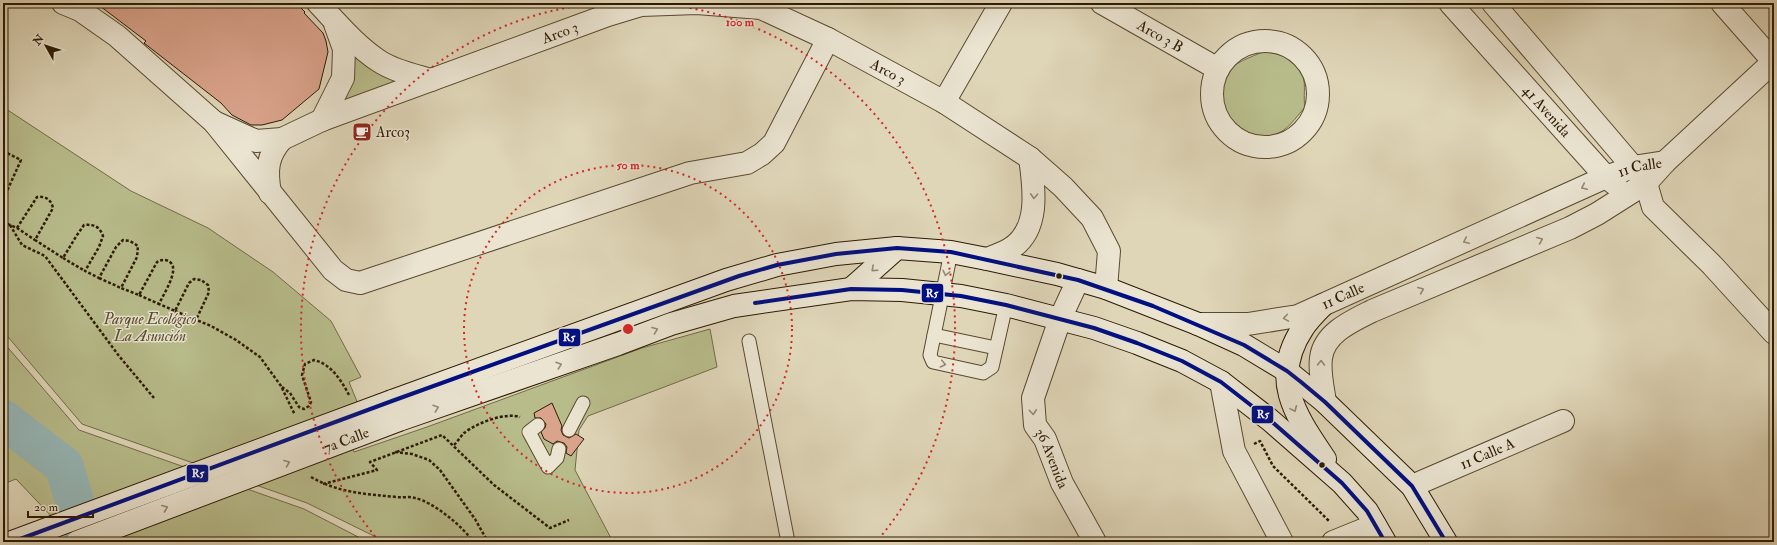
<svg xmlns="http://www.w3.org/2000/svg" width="1777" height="545" font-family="'IM FELL Double Pica',serif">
	<rect width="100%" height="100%" fill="#dfd6b8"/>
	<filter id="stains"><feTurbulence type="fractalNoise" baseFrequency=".005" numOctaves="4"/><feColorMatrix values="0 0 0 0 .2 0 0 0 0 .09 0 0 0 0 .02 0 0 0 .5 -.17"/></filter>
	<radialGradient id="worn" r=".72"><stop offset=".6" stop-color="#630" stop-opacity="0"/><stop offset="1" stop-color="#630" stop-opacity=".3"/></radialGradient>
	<g fill="#b8bc8b" stroke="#726b47">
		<polygon points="345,39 418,81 331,111"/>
		<path d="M1263 52C1278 52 1298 60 1303 76 1306 85 1303 98 1305 107 1298 115 1292 124 1284 130 1268 140 1250 138 1234 129 1231 127 1229 122 1227 119 1218 104 1215 89 1226 73 1231 64 1253 56 1263 52Z"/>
		<polygon points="3,107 131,191 208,228 273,272 331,321 361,377 349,382 358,404 337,414 354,452 427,427 642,348 710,329 717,367 588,416 579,430 575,470 613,542 386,542 307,503 82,424 3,331"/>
		<polygon points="3,342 79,430 304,509 368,542 76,542 16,479 3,484"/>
	</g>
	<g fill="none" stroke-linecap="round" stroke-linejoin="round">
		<polyline stroke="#96b7b7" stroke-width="39" points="3,419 64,466 87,542"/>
	</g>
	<g fill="#daa38c" stroke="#2d1a03">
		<polygon points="96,3 296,3 305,12 304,13 323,33 326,41 328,52 319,89 282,120 262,125 251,125 232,115 221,103 144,43 146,41"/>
		<polygon points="552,403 562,426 561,430 563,435 569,438 576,434 584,439 571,456 566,453 567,447 564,443 557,441 553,444 544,439 541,432 545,428 546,424 541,418 535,418 534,413"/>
	</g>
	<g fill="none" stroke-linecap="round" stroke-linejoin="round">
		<defs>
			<g id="lane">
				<polyline points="951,252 930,355 933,362 983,373 992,367 1006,305"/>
				<polyline points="934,335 996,348"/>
				<polyline points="749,341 788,542"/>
				<polyline points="538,425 529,432 548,467 557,458 559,449"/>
				<polyline points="569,430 583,403"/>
			</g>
			<g id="street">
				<polyline points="63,3 80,10 117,36 214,122 333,270 346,280 360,283 690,173 747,163 762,154 774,143 828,39"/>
				<path d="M318 3C337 23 356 46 379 61 394 71 414 75 431 80"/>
				<path id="s1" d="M1102 3 1218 69"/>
				<path id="s2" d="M1450 3 1606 177 1616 185"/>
				<polyline points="1493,3 1633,167 1646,183 1653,207 1712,265 1774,333"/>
				<polyline points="1722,3 1774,62"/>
				<circle cx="1265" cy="94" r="53"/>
				<polyline points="944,102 1001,3"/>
				<polyline points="322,120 343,78 344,49 335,24"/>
				<path id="s3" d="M214 122 256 141 282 139 322 120 608 15 641 5 697 3 761 8 828 39 944 102 1030 158 1063 187 1092 218 1109 251 1106 288"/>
				<path d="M270 193C266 170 267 156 282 139"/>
				<path d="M987 259C995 256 1003 253 1010 249 1041 230 1034 187 1030 158"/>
				<path id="s4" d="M1078 280 1060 319 1033 398 1035 425 1045 439 1062 483 1095 542"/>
				<path id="s5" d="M1198 324H1248L1298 316 1606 177 1633 167 1665 162"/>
				<polyline points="1221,382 1234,451 1282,542"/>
				<path d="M1325 402C1323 388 1319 372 1321 358 1324 333 1352 321 1372 311L1570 228 1597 214 1646 183 1665 162 1774 61"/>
				<path id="s6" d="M1412 486 1563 421"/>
				<polyline points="1333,542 1375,525"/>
			</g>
			<g id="secondary">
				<polyline points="851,289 897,248"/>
				<path d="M1323 305C1316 312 1308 320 1303 328 1269 379 1296 416 1325 459"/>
				<polyline points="392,401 726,280 777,265 836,254 897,248 951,252 987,259 1057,274 1106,288 1198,324 1244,345 1287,371 1325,402 1412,486 1446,542"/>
				<polyline points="399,420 618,344 671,324 734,306 851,289 902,290 961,296 1006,305 1094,328 1137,343 1182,361 1221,382 1270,420 1342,483 1367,511 1385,542"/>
			</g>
		</defs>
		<use href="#lane" stroke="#5a4930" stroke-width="15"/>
		<use href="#street" stroke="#5a4930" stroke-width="24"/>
		<use href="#secondary" stroke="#2d1a03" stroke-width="24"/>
		<g stroke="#2d1a03" stroke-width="2.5" stroke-dasharray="3 2" stroke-linecap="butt">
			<polyline points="3,151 21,160 3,200"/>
			<polyline points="3,222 17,228 35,240"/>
			<polyline points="10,225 22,245 45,256 119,356 154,398"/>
			<path d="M17 228 37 197C45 196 51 199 53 208L35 240 63 258 77 235 84 225C94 224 100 227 103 236L99 247 85 271 99 278 116 247 123 240 130 241 138 246 137 257 121 288 139 295 157 262C162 259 167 259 171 263 179 271 163 295 159 304L175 311 189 283 194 279 201 280 208 285 209 292 196 320"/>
			<polyline points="63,258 85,271"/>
			<polyline points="99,278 121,288"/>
			<polyline points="139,295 159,304"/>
			<polyline points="175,311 211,326 236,340 260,357 281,386 295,415"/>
			<path d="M282 387 290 393 299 407 304 409 309 406 311 402 302 375 305 364 314 360C331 364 341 380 349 395"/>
			<polyline points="1254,444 1260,441 1273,466 1329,521"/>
			<path d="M454 445C458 441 461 436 464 433 477 423 505 412 520 417"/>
			<polyline points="395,452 412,454 429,460 440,470 475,519 488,542"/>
			<path d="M311 477C339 493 365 494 397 497 403 498 410 496 415 498 433 502 463 526 473 542"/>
			<polyline points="323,484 377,470 370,462 442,435 494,485 550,528 569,520"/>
		</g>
		<use href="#lane" stroke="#eae4d1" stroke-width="13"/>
		<use href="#street" stroke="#eae4d1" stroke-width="22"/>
		<use href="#secondary" stroke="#eae4d1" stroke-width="22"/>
		<defs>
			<g id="secondary-bridge">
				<polyline points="12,542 392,401"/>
				<path id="s7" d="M77 542 399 420"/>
			</g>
		</defs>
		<use href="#secondary-bridge" stroke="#2d1a03" stroke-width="24" stroke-linecap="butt"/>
		<use href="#secondary-bridge" stroke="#eae4d1" stroke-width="22"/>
		<defs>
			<g id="bus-1">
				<polyline points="755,303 851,289 902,290 961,296 1006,305 1094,328 1137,343 1182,361 1221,382 1270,420 1342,483 1367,511 1385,542"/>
				<polyline points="12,542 392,401 739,276 777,265 836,254 897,248 951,252 1078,280 1153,306 1244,345 1287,371 1301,382 1325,402 1412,486 1446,542"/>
			</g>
		</defs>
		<use href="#bus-1" stroke="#eae4d1" stroke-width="7"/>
		<use href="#bus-1" stroke="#000f82" stroke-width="4"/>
	</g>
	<defs><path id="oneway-chevron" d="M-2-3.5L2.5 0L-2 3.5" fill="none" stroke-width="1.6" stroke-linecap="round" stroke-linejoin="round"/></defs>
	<g stroke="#958974">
		<use href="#oneway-chevron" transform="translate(1584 187) rotate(155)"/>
		<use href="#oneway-chevron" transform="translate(1034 196) rotate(93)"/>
		<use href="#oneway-chevron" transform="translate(1540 240) rotate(-23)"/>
		<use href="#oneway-chevron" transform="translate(1466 241) rotate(155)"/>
		<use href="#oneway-chevron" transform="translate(874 269) rotate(138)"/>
		<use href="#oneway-chevron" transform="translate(946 273) rotate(103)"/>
		<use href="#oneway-chevron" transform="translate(1421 290) rotate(-23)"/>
		<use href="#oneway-chevron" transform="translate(1286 318) rotate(171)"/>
		<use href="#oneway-chevron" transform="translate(655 330) rotate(-21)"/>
		<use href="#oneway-chevron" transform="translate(1321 363) rotate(-89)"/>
		<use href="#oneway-chevron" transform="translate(943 364) rotate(12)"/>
		<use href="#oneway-chevron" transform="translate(559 365) rotate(-19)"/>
		<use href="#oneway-chevron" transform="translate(436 408) rotate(-19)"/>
		<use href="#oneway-chevron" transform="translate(1294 409) rotate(66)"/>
		<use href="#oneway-chevron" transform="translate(1033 412) rotate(85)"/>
		<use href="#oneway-chevron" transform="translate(287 463) rotate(-21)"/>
		<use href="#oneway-chevron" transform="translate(165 508) rotate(-21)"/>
	</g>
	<g fill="none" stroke="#d62828" stroke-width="2" stroke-dasharray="2 4">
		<circle cx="628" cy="329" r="164"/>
		<path d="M379 541A327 327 0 0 1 602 3M654 3A327 327 0 0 1 877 541"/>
	</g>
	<defs>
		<symbol id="cafe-square" viewBox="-11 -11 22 22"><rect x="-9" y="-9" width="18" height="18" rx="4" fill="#8f2418" stroke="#eae4d1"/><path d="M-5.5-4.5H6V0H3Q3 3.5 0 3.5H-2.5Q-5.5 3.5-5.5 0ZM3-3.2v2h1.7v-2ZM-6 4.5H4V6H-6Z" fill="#fff"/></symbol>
	</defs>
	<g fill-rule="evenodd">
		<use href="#cafe-square" x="351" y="121" width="22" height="22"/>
	</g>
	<g fill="#2d1a03" stroke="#eae4d1" stroke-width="1.5">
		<circle cx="1059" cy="276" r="3.5"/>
		<circle cx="1322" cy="465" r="3.5"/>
	</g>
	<g text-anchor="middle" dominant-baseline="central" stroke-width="3" stroke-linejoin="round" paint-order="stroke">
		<g font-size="15" fill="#2d1a03" stroke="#eae4d1">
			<text stroke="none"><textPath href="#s3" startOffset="370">Arco 3</textPath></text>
			<text stroke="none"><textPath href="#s1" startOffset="67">Arco 3 B</textPath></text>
			<text stroke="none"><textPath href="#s3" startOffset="718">Arco 3</textPath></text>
			<text stroke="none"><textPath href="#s2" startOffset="145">41 Avenida</textPath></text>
			<text stroke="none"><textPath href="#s5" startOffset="474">11 Calle</textPath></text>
			<text stroke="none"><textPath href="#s5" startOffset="150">11 Calle</textPath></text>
			<text stroke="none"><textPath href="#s7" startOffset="288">7a Calle</textPath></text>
			<text stroke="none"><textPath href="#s6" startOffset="82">11 Calle A</textPath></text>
			<text stroke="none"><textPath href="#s4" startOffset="191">36 Avenida</textPath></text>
		</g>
		<g font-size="15" fill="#2d1a03" stroke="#eae4d1" text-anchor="start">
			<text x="376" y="132">Arco3</text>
		</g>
		<g font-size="15" font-style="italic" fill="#574b2c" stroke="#eae4d1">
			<text x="150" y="319">Parque Ecológico<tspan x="150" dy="17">La Asunción</tspan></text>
		</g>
	</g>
	<circle cx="628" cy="329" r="6" fill="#d62828" stroke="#eae4d1" stroke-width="2"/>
	<g font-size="12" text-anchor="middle" font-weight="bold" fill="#d62828" stroke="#eae4d1" stroke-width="3" stroke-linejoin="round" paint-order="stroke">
		<text x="740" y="26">100 m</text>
		<text x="628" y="169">50 m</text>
	</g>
	<g stroke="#eae4d1" stroke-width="1.5">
		<rect x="921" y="283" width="23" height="20" rx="4" fill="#000f82"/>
		<rect x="558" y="328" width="23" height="19" rx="4" fill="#000f82"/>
		<rect x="1251" y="405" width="23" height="19" rx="4" fill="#000f82"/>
		<rect x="186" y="464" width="23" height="19" rx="4" fill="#000f82"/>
	</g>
	<g font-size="11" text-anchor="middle" font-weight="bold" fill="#fff">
		<text x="932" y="297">R5</text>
		<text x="569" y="341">R5</text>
		<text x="1263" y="418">R5</text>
		<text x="198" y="477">R5</text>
	</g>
	<rect width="1777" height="545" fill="none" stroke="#dfd6b8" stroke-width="16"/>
	<rect x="4" y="4" width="1769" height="537" fill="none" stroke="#2d1a03" stroke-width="2"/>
	<rect x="8" y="8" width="1761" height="529" fill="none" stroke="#2d1a03"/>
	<g transform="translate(46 46) rotate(309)" stroke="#eae4d1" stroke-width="3" paint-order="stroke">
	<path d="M0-3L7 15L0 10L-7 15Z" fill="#2d1a03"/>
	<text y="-6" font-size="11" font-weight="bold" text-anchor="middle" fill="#2d1a03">N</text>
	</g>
	<path d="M28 511v6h65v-6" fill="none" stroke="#2d1a03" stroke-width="2"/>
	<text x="34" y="511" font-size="12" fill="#2d1a03" stroke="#eae4d1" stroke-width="3" paint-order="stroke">20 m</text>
	<rect width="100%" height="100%" filter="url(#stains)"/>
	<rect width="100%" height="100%" fill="url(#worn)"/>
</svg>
